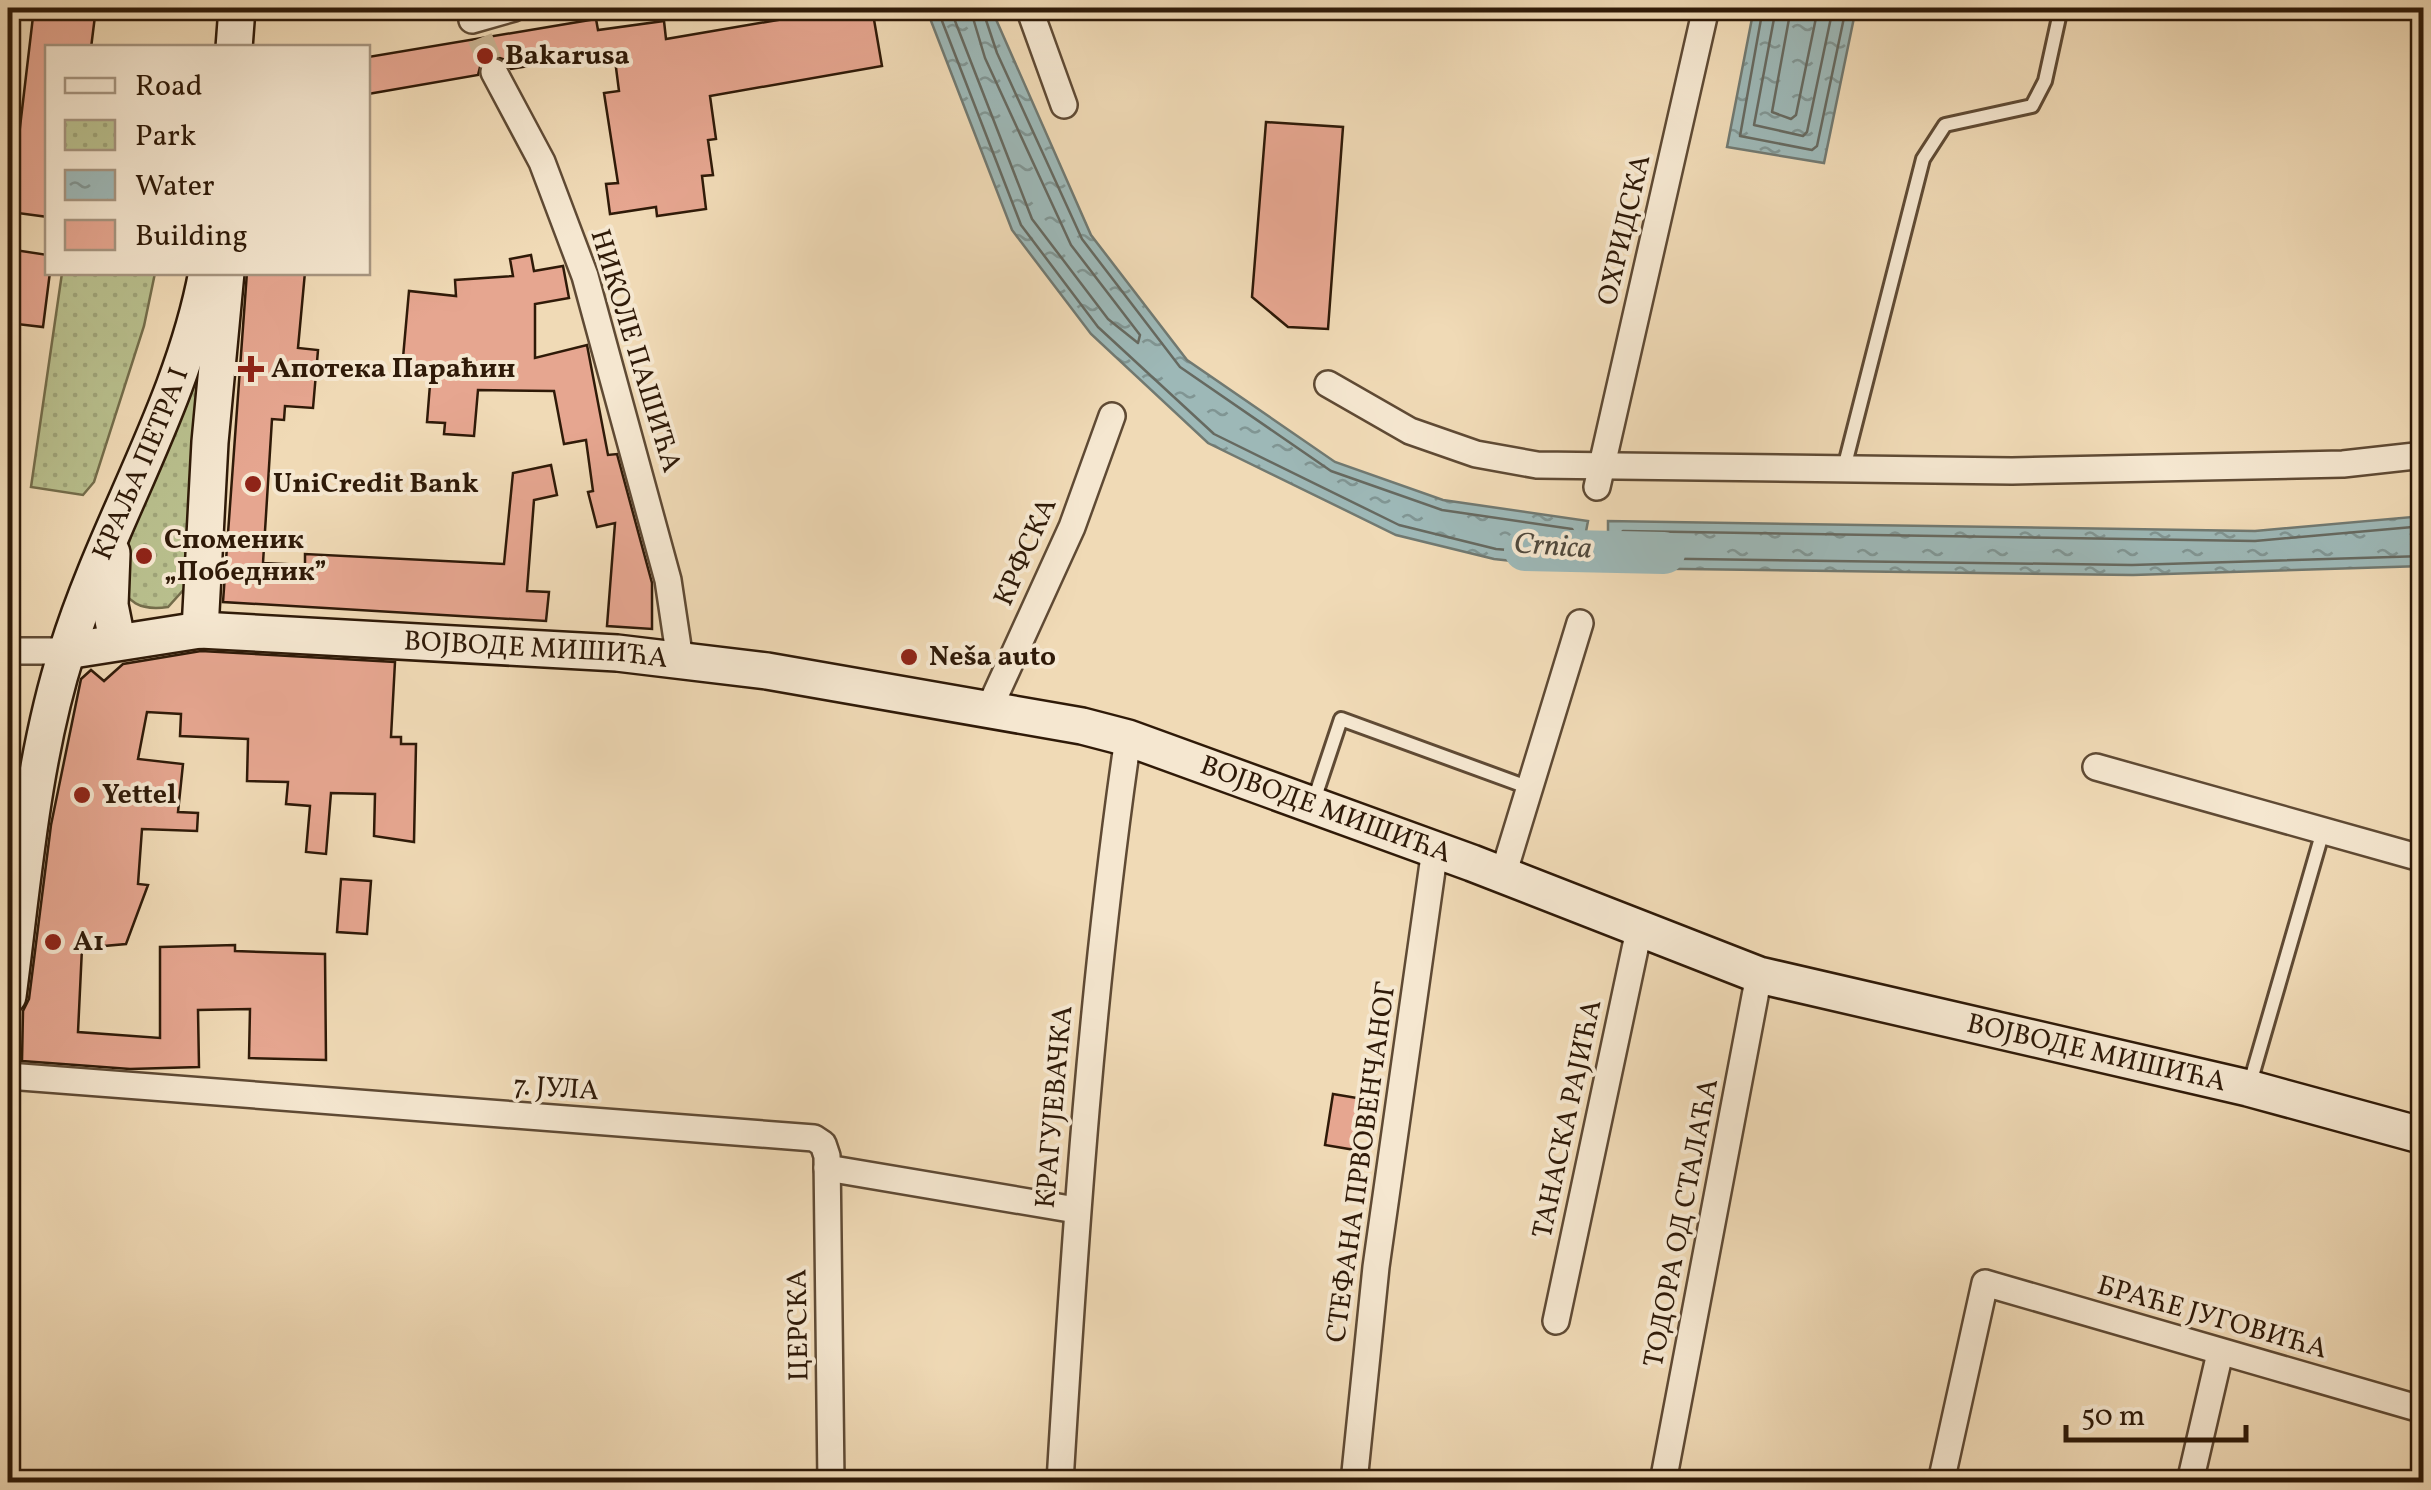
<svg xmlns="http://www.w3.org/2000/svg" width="2431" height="1490" font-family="Vollkorn,serif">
	<defs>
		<pattern id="park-dots" width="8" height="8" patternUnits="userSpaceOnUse" patternTransform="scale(2.5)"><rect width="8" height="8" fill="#b9c08e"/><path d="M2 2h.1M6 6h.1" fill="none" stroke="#9fa479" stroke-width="1.8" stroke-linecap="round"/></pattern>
		<pattern id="water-ripples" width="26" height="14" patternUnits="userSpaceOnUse" patternTransform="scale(2.5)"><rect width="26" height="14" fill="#9db8b7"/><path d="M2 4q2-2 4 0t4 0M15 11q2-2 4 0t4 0" fill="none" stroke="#809593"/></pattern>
	</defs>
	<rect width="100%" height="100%" fill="#f0dab6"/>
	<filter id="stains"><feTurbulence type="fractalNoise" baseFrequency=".002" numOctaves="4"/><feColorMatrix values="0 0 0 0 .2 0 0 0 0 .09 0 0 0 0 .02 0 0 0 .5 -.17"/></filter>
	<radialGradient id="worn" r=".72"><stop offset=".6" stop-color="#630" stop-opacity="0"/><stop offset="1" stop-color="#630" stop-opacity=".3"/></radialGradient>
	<g fill="url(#park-dots)" stroke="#746d4b" stroke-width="2.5">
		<polygon points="62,273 155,273 144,326 94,482 83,495 31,487"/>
		<path d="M202 341 186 587 168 607C140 611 127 603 116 578Z"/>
	</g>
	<g fill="url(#water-ripples)" stroke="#717971" stroke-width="2.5">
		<polygon points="926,8 991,8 1091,235 1187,360 1335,462 1443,500 1588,521 1579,568 1494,559 1396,535 1208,443 1091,334 1012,230"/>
		<polygon points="1754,8 1856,8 1824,163 1727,147"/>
		<polygon points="2423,516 2423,566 2133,575 1608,568 1608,521 2255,531"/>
	</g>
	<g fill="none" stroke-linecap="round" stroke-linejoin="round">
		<g stroke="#666960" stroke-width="2.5">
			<polyline points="937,8 1021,225 1098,327 1214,434 1399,525 1496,549 1570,555 1575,534 1572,529 1442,510 1331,471 1180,367 1082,239 997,53 982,8"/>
			<polyline points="950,8 1032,219 1108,319 1138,343 1140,335 1071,245 985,58 970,8"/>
			<polyline points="1763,8 1740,136 1812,150 1817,146 1846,8"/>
			<polyline points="1776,8 1754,125 1803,136 1807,132 1833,8"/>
			<polyline points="1791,8 1772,112 1791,119 1796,115 1818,8"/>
			<polyline points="2424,526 2255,541 1623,531 1618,536 1618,554 1623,558 2132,565 2424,556"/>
		</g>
		<polyline stroke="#9db8b7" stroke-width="42" points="1525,550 1664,553"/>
	</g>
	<g fill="#e6a690" stroke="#2f1a08" stroke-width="2.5">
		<polygon points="34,8 96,8 91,48 48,48 48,217 10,212"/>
		<polygon points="848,8 872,8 882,66 710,96 716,139 708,140 713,175 702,176 706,209 657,216 656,207 610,214 606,184 618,183 604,93 619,91 614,52 511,69 503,59 494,56 481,63 478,75 368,94 368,57 596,19 598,30 664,21 666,39"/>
		<polygon points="1266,122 1343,127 1328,329 1288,327 1252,297"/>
		<polygon points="8,249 48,255 50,272 43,327 8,323"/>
		<polygon points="531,255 534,271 563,266 569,298 535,304 535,358 587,345 608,455 617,454 652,583 652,629 607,626 615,523 597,527 588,492 593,491 586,440 564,444 554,391 478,390 474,436 444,434 445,423 427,422 431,372 402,369 409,291 456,296 455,280 513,276 510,259"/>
		<polygon points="247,272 305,272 298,348 318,350 313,408 285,406 284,420 272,419 263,563 305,565 305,554 504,564 513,473 551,465 557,495 534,500 527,591 549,592 546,621 223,602"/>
		<polygon points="201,651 395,662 391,737 401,737 401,744 416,744 414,842 374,836 375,794 331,793 326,854 306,852 310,806 286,804 288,782 247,781 248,739 180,736 181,714 147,712 138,759 183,764 178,812 198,813 197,831 142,829 138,884 148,885 126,944 82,948 78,1032 160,1038 160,947 235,945 235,951 325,954 326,1060 249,1058 250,1009 198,1010 199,1067 130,1069 22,1061 23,1011 29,999 51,825 81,679 91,670 104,681 123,664"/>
		<polygon points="341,879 371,881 367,934 337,932"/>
		<polygon points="1333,1094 1363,1099 1355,1150 1325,1145"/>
	</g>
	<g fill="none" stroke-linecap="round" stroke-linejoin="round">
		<polyline stroke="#c9b493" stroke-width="25" stroke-dasharray="25 12" stroke-linecap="butt" points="480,38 494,72"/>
		<defs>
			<g id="service">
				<polyline points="8,46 8,83"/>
				<polyline points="1844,468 1923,159 1945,125 2032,106 2045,81 2061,8"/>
				<polyline points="1314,800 1341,719 1530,788"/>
				<polyline points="2250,1083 2323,831"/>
			</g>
			<g id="minor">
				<polyline points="1029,8 1064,105"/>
				<polyline points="472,20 514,8"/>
				<polyline points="494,72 542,162 585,276 668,580 680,660"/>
				<polyline points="1328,384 1410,431 1476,454 1537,465 2012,471 2343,464 2424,455"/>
				<polyline points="1597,487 1706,8"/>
				<polyline points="8,651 66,651"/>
				<polyline points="989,709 1072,527 1112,416"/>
				<polyline points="2096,767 2424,859"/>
				<polyline points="1503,875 1580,623"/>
				<polyline points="8,1076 814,1138 823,1144 827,1156 831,1482"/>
				<polyline points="827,1168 1076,1210"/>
				<polyline points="1556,1321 1639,930"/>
				<path d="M1060 1482C1075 1233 1092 985 1128 738"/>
				<polyline points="1354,1482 1376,1267 1435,849"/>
				<polyline points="1663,1482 1759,975"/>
				<polyline points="1941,1482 1985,1283 2424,1410"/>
				<polyline points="2190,1482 2220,1353"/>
			</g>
			<g id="secondary">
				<polyline points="234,48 237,8"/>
				<polyline points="112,553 110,605 117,640"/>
				<polyline points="200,630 210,442 226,272"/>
				<path id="s1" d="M66 651 200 630 617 653 767 671 1082 726 1128 738 1472 863 1759 975 2248 1088 2424 1136"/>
				<path id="s2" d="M8 996C23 882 32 761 67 651 107 522 182 406 207 272"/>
			</g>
		</defs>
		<use href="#service" stroke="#5f4a34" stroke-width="18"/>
		<use href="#minor" stroke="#5f4a34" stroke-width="30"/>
		<use href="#secondary" stroke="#2f1a08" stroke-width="40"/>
		<use href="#service" stroke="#f5e7d0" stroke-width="12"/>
		<use href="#minor" stroke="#f5e7d0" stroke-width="25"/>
		<use href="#secondary" stroke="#f5e7d0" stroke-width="35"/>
	</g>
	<g fill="#8f2418" stroke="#f5e7d0" stroke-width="4">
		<circle cx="485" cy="56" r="10"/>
		<path d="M246 354h10v10h10v10h-10v10h-10v-10h-10v-10h10z"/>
		<circle cx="253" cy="484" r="10"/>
		<circle cx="144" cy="556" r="10"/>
		<circle cx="909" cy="657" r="10"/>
		<circle cx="82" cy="795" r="10"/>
		<circle cx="53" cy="942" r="10"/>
	</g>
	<g text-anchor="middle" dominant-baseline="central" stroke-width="8" stroke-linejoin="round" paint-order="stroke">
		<g font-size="28" font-weight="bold" fill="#2f1a08" stroke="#f5e7d0" text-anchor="start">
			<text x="505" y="56">Bakarusa</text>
			<text x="271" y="369">Апотека Параћин</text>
			<text x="273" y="484">UniCredit Bank</text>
			<text x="164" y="540">Споменик<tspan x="164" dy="32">„Победник”</tspan></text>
			<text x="929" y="657">Neša auto</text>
			<text x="102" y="795">Yettel</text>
			<text x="73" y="942">A1</text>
		</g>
		<g font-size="28" fill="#2f1a08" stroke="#f5e7d0">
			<text transform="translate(1625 230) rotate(-77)">ОХРИДСКА</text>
			<text transform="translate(635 351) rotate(73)">НИКОЛЕ ПАШИЋА</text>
			<text stroke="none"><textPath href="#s2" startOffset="552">КРАЉА ПЕТРА I</textPath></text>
			<text transform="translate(1026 552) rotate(-66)">КРФСКА</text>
			<text stroke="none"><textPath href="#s1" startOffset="472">ВОЈВОДЕ МИШИЋА</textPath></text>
			<text stroke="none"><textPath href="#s1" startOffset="1282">ВОЈВОДЕ МИШИЋА</textPath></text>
			<text stroke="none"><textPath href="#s1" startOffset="2092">ВОЈВОДЕ МИШИЋА</textPath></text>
			<text transform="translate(556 1089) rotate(4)">7. ЈУЛА</text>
			<text transform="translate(1055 1107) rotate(-85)">КРАГУЈЕВАЧКА</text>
			<text transform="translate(1568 1119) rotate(-78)">ТАНАСКА РАЈИЋА</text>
			<text transform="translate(1362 1162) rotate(-82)">СТЕФАНА ПРВОВЕНЧАНОГ</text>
			<text transform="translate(1682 1223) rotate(-79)">ТОДОРА ОД СТАЛАЋА</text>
			<text transform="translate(2212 1318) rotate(16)">БРАЋЕ ЈУГОВИЋА</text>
			<text transform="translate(799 1325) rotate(-91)">ЦЕРСКА</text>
		</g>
		<g font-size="30" font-style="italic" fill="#50493d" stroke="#f5e7d0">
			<text transform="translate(1553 547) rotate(4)">Crnica</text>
		</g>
	</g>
	<rect width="2431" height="1490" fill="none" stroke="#f0dab6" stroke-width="40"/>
	<rect x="10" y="10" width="2411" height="1470" fill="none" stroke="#2f1a08" stroke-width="5"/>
	<rect x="20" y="20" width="2391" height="1450" fill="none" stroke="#2f1a08" stroke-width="2.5"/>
	<rect x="45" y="45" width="325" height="230" fill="#f5e7d0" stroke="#a69580" stroke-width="2.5"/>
	<rect x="65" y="78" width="50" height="15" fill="#f5e7d0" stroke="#a69580" stroke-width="2.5"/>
	<text x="135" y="95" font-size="30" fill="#2f1a08">Road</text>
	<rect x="65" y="120" width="50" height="30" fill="url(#park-dots)" stroke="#a69580" stroke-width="2.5"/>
	<text x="135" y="145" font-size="30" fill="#2f1a08">Park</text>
	<rect x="65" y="170" width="50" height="30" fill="url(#water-ripples)" stroke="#a69580" stroke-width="2.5"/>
	<text x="135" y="195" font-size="30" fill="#2f1a08">Water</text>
	<rect x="65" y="220" width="50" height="30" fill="#e6a690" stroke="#a69580" stroke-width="2.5"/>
	<text x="135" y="245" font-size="30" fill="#2f1a08">Building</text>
	<path d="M2066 1425v15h180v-15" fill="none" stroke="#2f1a08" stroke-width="5"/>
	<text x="2081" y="1425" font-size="30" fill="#2f1a08" stroke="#f5e7d0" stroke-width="8" paint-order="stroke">50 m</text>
	<rect width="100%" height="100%" filter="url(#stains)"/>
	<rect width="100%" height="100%" fill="url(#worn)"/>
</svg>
